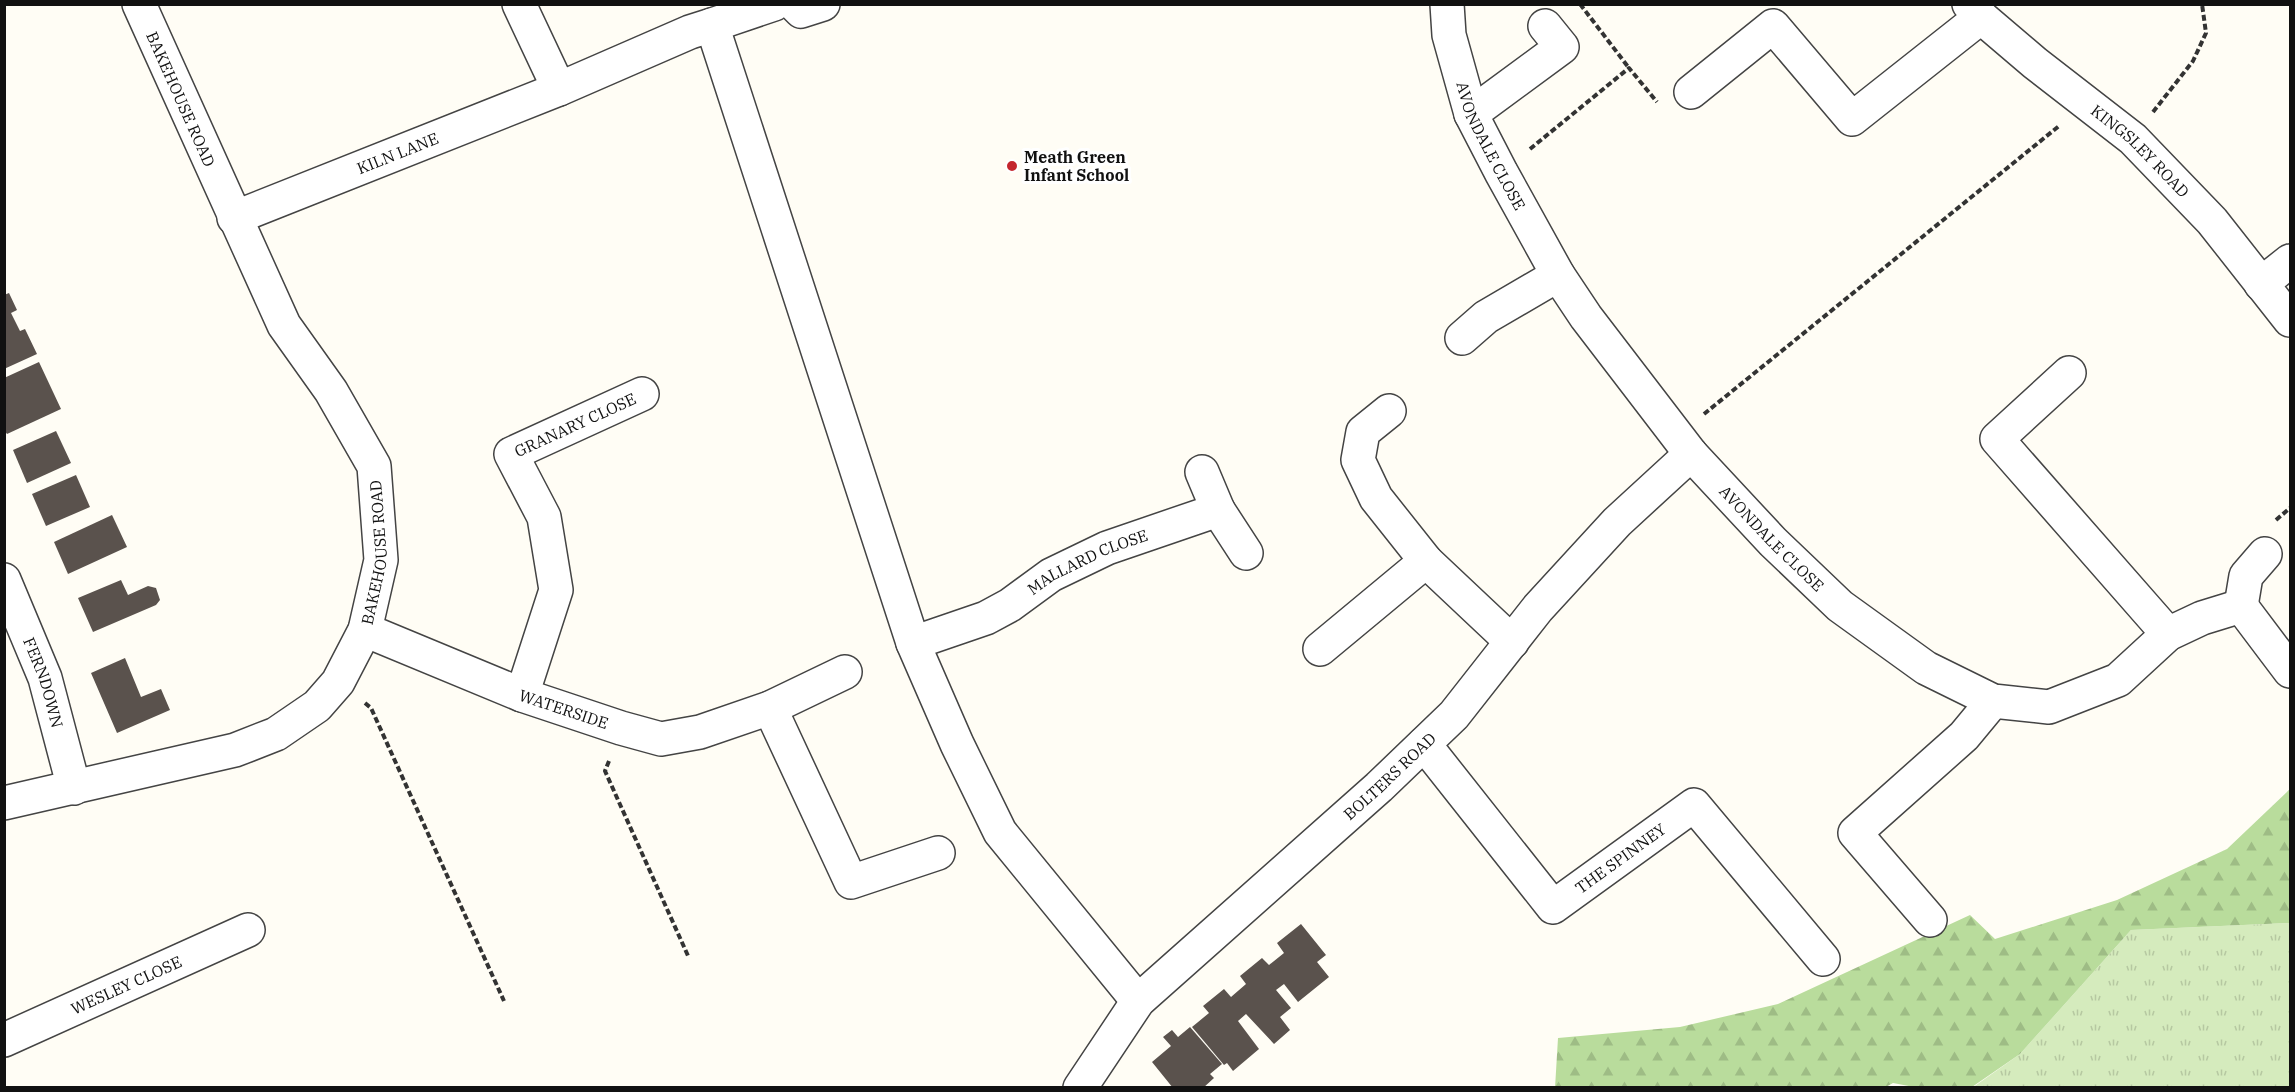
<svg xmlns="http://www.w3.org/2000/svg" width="2295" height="1092" font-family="'IBM Plex Serif',serif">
	<defs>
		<pattern id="grass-tufts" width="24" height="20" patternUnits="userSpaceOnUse" patternTransform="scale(1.5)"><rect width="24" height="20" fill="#d5ebbd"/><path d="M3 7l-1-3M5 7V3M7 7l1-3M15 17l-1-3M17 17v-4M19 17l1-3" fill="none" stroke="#b6c8a1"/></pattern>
		<pattern id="forest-firs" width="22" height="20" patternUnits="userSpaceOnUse" patternTransform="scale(1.5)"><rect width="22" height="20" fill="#b9dc9c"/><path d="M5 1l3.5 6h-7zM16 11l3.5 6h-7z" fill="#9ebc85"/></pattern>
	</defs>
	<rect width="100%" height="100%" fill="#fffdf5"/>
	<polygon fill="url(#grass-tufts)" points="2290,923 2290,1087 1972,1088 2020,1054 2131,930"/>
	<polygon fill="url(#forest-firs)" points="2290,789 2290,923 2131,930 2020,1054 1972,1087 1914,1087 1893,1083 1884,1088 1555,1088 1558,1038 1680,1027 1778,1004 1970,915 1995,939 2117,900 2227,849"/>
	<g fill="#5a524d">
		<polygon points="9,293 17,310 11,313 20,331 25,329 37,354 4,369 4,295"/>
		<polygon points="39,362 61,409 7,434 4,430 4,378"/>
		<polygon points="56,431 71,463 27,483 13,450"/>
		<polygon points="76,475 90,507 46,526 32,494"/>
		<polygon points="112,515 127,547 68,574 54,542"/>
		<polygon points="121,580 128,595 148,586 156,588 160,600 156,605 93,632 78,598"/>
		<polygon points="125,658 141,697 161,689 170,710 117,733 91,673"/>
		<polygon points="1301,924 1326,955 1317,962 1329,977 1298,1002 1284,984 1276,990 1291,1008 1280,1017 1290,1030 1274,1044 1246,1014 1238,1021 1259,1049 1233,1071 1227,1063 1224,1065 1192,1027 1209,1013 1203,1006 1224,989 1231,997 1246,984 1240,976 1262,958 1269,965 1284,953 1277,943"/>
		<polygon points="1190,1027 1222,1064 1210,1074 1214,1078 1203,1088 1173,1088 1152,1062 1171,1046 1163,1037 1172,1030 1178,1037"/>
	</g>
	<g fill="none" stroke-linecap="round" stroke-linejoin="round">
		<defs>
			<g id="minor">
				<polyline points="519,4 559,89"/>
				<polyline points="794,4 801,11 823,4"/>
				<path id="s1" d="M1447 4 1449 35 1471 114 1501 172 1558 275 1586 317 1691 454 1773 542 1840 606 1926 668 1993 701 2049 707 2118 680 2168 634 2202 618 2241 606 2290 671"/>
				<path id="s2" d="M1969 4 1981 17 2035 63 2133 139 2212 221 2290 320"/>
				<polyline points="712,25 774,4"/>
				<polyline points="1691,92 1773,26 1852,119 1981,17"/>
				<polyline points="1471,114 1562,47 1545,26"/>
				<path id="s3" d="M234 218 559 89 690 32 712 25 913 643 957 744 1000 832 1138 1001"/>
				<polyline points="2261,284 2290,261"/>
				<polyline points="1462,338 1486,317 1558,275"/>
				<polyline points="2069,373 1997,439 2168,634"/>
				<polyline points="1389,411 1363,432 1358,460 1376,498 1426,561 1512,642"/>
				<polyline points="1202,472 1218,510"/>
				<path id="s4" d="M4 580 45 678 74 788"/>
				<polyline points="2241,606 2246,576 2265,554"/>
				<path id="s5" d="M365 630 522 695 621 728 661 739 700 732 770 708 845 672"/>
				<path id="s6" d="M913 643 986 618 1010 605 1051 575 1107 548 1218 510 1246 553"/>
				<polyline points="1320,649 1426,561"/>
				<path id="s7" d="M522 695 556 590 544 517 511 454 642 394"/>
				<polyline points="770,708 851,882 938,853"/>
				<path id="s8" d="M1424 744 1553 907 1694 805 1823 959"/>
				<path id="s9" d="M4 803 235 750 276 734 317 706 338 682 365 630 381 560 374 466 331 391 284 325 139 4"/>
				<polyline points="1930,920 1855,833 1964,736 1993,701"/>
				<path id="s10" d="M4 1040 248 930"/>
				<path id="s11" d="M1080 1088 1138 1001 1379 787 1454 715 1538 608 1617 522 1691 454"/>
			</g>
		</defs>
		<use href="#minor" stroke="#444" stroke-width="36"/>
		<g stroke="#333" stroke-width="4" stroke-dasharray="6 3" stroke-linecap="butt">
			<polyline points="1580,4 1629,68"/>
			<polyline points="2153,112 2193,61 2206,33 2202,4"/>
			<polyline points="1530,149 1629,68 1657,102"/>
			<polyline points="1704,414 2059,126"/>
			<polyline points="2276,520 2290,508"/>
			<polyline points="365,703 371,708 504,1001"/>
			<polyline points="609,761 605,771 689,958"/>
		</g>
		<use href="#minor" stroke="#fff" stroke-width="33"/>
	</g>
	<circle fill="#c4262e" stroke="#fff" stroke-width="2" cx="1012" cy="166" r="6"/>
	<g text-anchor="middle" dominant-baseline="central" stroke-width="6" stroke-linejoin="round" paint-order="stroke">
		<g font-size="16" fill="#111" stroke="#fff">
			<text transform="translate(181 99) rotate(66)">BAKEHOUSE ROAD</text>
			<text stroke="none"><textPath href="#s1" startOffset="150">AVONDALE CLOSE</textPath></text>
			<text stroke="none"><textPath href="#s2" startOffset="226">KINGSLEY ROAD</textPath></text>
			<text stroke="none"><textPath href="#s3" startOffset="176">KILN LANE</textPath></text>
			<text stroke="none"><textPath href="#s7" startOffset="326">GRANARY CLOSE</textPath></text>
			<text stroke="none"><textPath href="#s1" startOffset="636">AVONDALE CLOSE</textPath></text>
			<text stroke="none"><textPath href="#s9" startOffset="500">BAKEHOUSE ROAD</textPath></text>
			<text stroke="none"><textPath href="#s6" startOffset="194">MALLARD CLOSE</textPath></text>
			<text stroke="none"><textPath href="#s4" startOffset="110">FERNDOWN</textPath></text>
			<text stroke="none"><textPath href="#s5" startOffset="214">WATERSIDE</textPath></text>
			<text stroke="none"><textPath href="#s11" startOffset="442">BOLTERS ROAD</textPath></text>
			<text stroke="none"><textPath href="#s8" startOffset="291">THE SPINNEY</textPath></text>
			<text stroke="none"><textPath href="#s10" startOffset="134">WESLEY CLOSE</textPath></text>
		</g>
		<g font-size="16" font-weight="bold" fill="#111" stroke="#fff" text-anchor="start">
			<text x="1024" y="157">Meath Green<tspan x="1024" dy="18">Infant School</tspan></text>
		</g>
	</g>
	<rect width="2295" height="1092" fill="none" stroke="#111111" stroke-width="12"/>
</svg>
